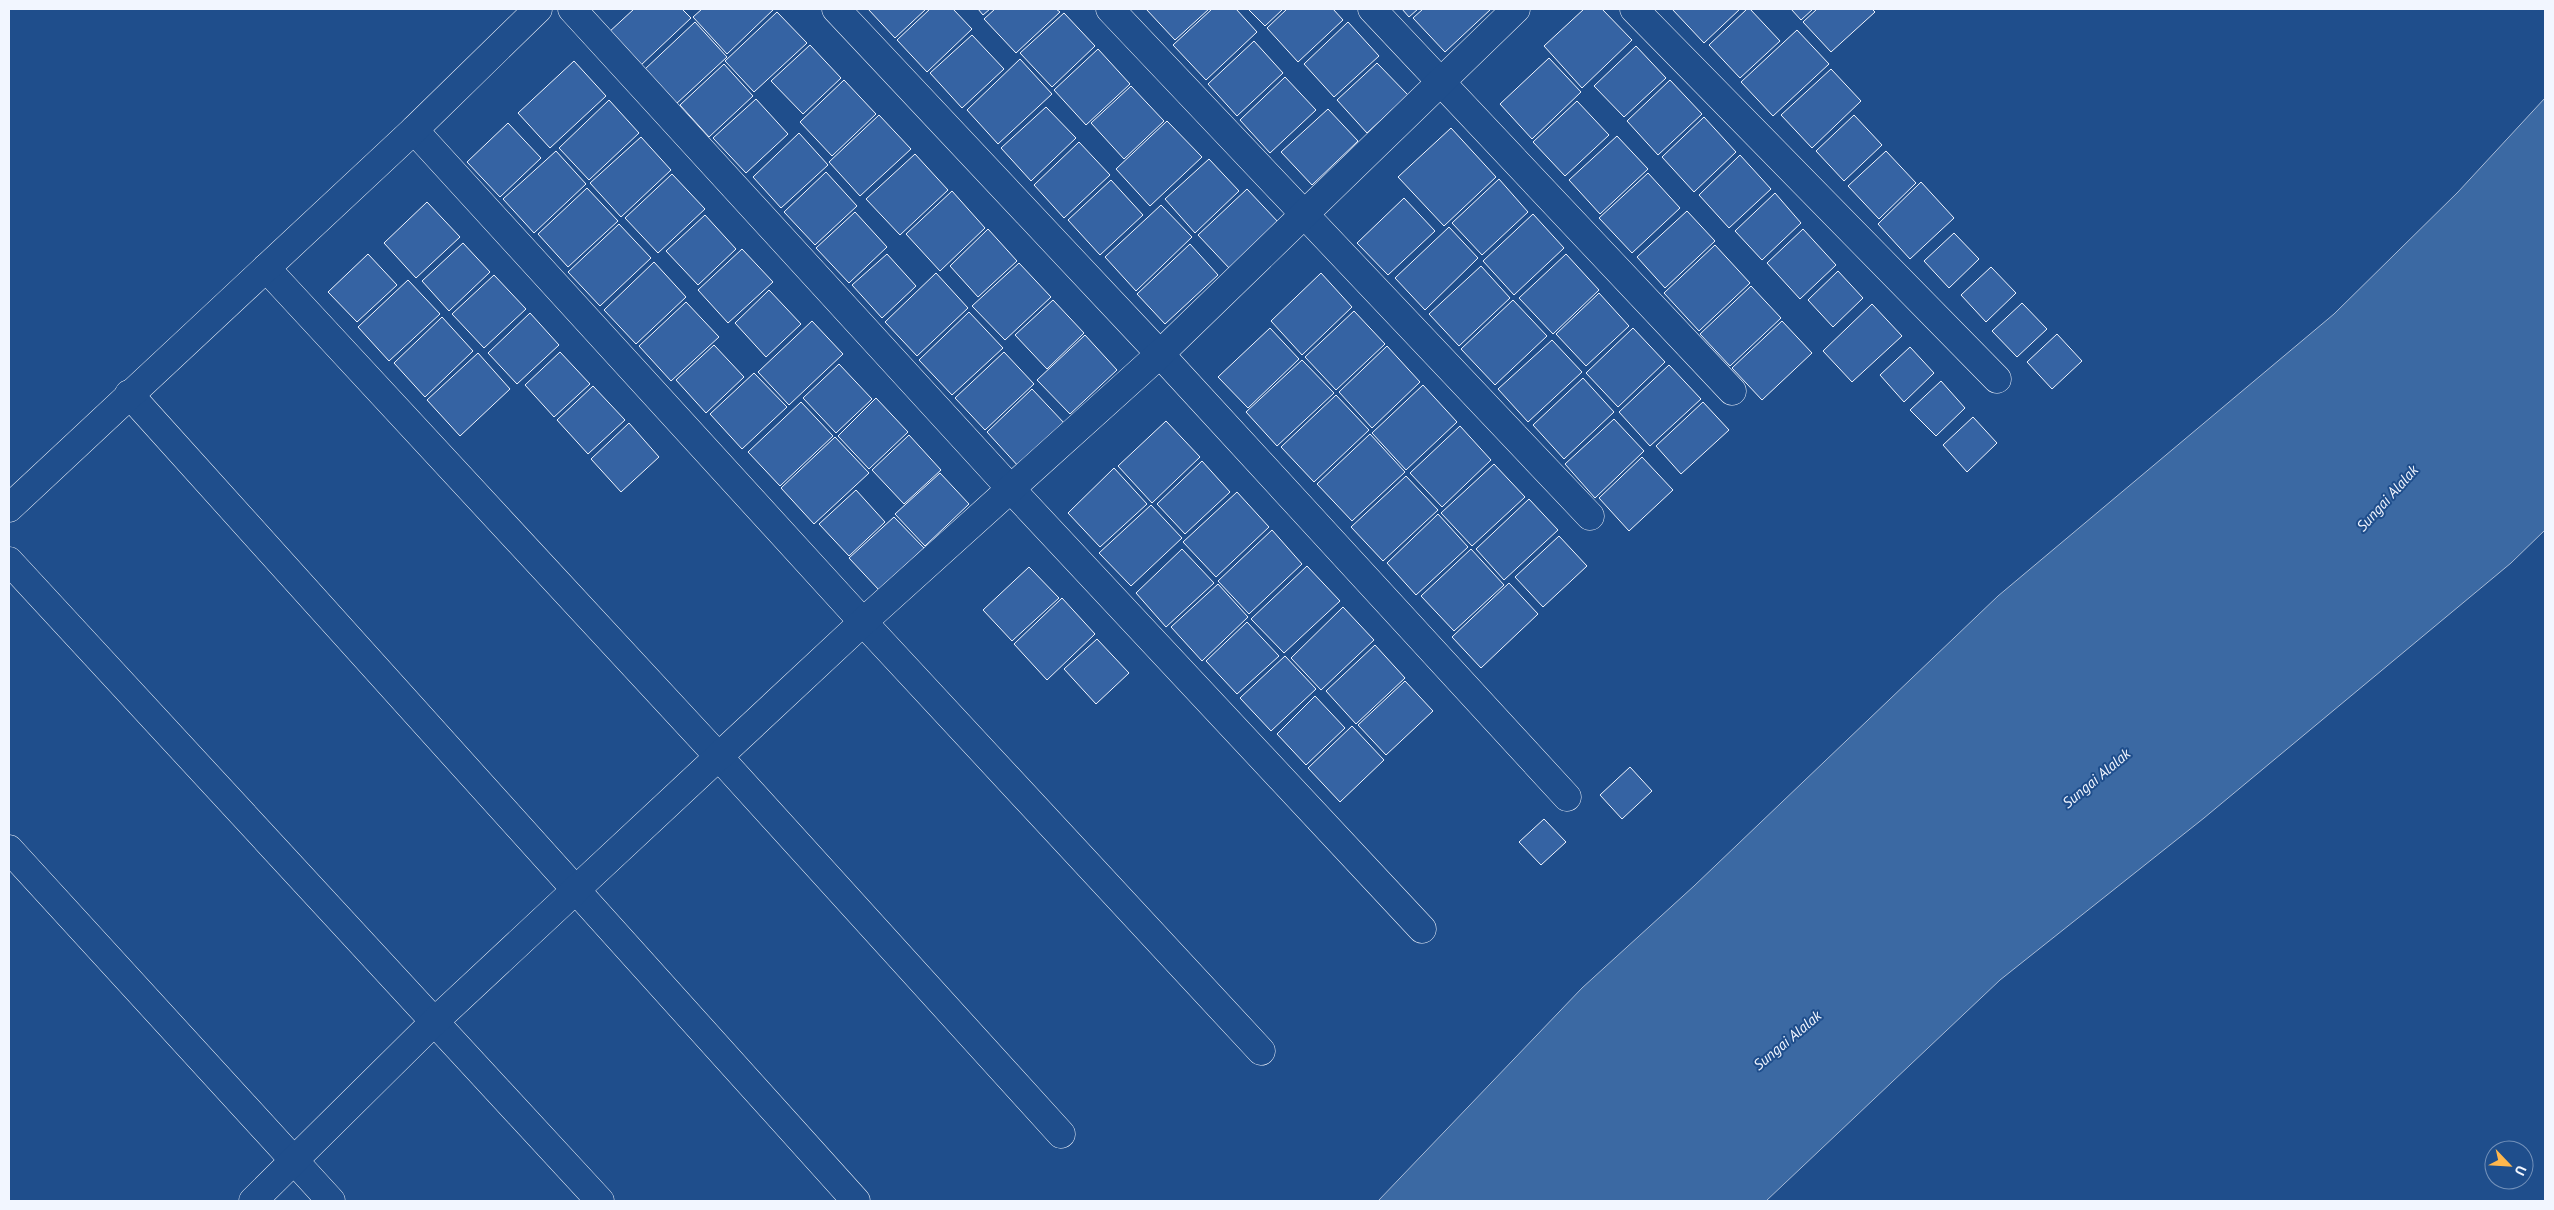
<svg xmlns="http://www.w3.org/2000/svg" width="2554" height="1210" font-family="'PT Sans',sans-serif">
	<rect width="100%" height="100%" fill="#1f4e8c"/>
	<polygon fill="#3b69a3" stroke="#a8bbd7" points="2545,98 2545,530 2511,563 2204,818 2000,980 1766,1201 1378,1201 1582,988 1694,886 1998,596 2334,314 2458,192"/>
	<g fill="#3563a3" stroke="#f2f6ff">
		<polygon points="634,9 682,9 691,18 640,66 608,33"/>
		<polygon points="702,9 774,9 727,54 693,17"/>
		<polygon points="868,9 926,9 895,38"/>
		<polygon points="930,9 953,9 972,29 927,72 897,40"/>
		<polygon points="978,9 990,9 983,15"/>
		<polygon points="995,9 1056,9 1060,12 1016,53 984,19"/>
		<polygon points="1146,9 1209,9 1175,40"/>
		<polygon points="1212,9 1236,9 1257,32 1206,80 1173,45"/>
		<polygon points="1248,9 1283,9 1265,26"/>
		<polygon points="1287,9 1333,9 1343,20 1298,62 1267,28"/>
		<polygon points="1402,9 1418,9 1409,17"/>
		<polygon points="1423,9 1491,9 1445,52 1413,18"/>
		<polygon points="1584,9 1602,9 1632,40 1582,88 1544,46"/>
		<polygon points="1672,9 1740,9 1704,43"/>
		<polygon points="1747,9 1750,9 1780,41 1740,78 1709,45"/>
		<polygon points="1791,9 1813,9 1801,20"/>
		<polygon points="1817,9 1872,9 1875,12 1831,52 1803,22"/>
		<polygon points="777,12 807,43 754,92 725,61"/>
		<polygon points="1064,13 1095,46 1052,87 1020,53"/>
		<polygon points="695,22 727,57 676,104 644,70"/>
		<polygon points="1348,22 1379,56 1334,97 1304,64"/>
		<polygon points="1797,30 1829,64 1773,116 1741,82"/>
		<polygon points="972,35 1004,69 962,108 930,73"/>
		<polygon points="1254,41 1283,73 1237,116 1208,84"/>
		<polygon points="810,45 841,78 803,114 771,81"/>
		<polygon points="1636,46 1666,78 1624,117 1594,86"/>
		<polygon points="1098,49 1130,84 1086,125 1054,90"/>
		<polygon points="1549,58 1581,92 1532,139 1500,104"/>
		<polygon points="1020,59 1052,94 998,144 967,110"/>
		<polygon points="574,61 606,96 550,148 518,113"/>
		<polygon points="1377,63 1408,95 1367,133 1337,100"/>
		<polygon points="724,64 753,96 709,137 680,105"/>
		<polygon points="1831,69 1861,101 1812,148 1781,115"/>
		<polygon points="1285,77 1316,110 1270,153 1240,120"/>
		<polygon points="844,80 876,114 832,156 800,122"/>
		<polygon points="1670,80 1702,114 1658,155 1627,121"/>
		<polygon points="1131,86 1164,121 1124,159 1091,123"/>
		<polygon points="756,99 788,134 746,173 713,138"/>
		<polygon points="609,100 639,133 589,180 559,148"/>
		<polygon points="1577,101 1609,135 1565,176 1533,142"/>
		<polygon points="1046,107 1076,138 1031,181 1001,148"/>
		<polygon points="1328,109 1358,141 1312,185 1281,152"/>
		<polygon points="879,115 911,149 860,196 829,162"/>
		<polygon points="1854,115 1882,145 1844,181 1816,151"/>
		<polygon points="1704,117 1736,152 1694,192 1662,157"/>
		<polygon points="1167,121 1202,157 1150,206 1116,169"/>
		<polygon points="508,123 541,158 500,197 467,162"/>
		<polygon points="1451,128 1496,177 1444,226 1398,177"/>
		<polygon points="799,133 828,165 781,208 753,177"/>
		<polygon points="1617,136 1648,169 1600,214 1569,180"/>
		<polygon points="641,137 671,170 621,217 590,183"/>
		<polygon points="1079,142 1110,175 1064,218 1034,185"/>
		<polygon points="556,151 586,184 534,233 503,199"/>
		<polygon points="1886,151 1916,183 1879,219 1848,186"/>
		<polygon points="915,154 948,190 900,235 866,199"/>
		<polygon points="1740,155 1771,189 1729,228 1699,195"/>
		<polygon points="1209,159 1239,191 1195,233 1165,199"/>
		<polygon points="826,172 857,206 815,245 784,212"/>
		<polygon points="1648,173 1680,208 1632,253 1599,218"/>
		<polygon points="672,174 705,209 658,253 625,218"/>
		<polygon points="1499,179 1528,212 1482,255 1452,223"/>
		<polygon points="1111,180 1143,215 1100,255 1068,220"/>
		<polygon points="1921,182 1954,218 1910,259 1878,224"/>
		<polygon points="587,188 618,221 568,267 538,234"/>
		<polygon points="1247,189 1279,223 1230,269 1198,235"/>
		<polygon points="952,191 985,228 940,271 906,234"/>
		<polygon points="1775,193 1801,223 1762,260 1735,231"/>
		<polygon points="1404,198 1435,231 1388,275 1357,243"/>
		<polygon points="427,202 460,237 416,278 384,243"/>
		<polygon points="1161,205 1192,237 1136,291 1105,257"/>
		<polygon points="1687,211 1715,241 1665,288 1637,257"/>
		<polygon points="855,212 887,247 849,283 816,248"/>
		<polygon points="1533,214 1564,248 1514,295 1483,261"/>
		<polygon points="705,215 736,249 698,285 666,251"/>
		<polygon points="619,224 651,258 600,306 568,272"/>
		<polygon points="1449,227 1478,258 1425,310 1395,278"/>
		<polygon points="988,229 1017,261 978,297 950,266"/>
		<polygon points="1803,229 1836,265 1800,299 1767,263"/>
		<polygon points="1954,233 1979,259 1949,288 1924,261"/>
		<polygon points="463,243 490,272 449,311 422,281"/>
		<polygon points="1190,244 1218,275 1165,324 1137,294"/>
		<polygon points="1715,245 1750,283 1699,331 1664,293"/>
		<polygon points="742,249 773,282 728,323 698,290"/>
		<polygon points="368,254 397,285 357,322 328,292"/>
		<polygon points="887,254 916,286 882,318 852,285"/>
		<polygon points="1566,254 1599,290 1553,334 1519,298"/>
		<polygon points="654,262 686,297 636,344 604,310"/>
		<polygon points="1019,263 1051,297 1005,340 972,306"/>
		<polygon points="1481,266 1510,298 1459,346 1429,314"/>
		<polygon points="1991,267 2016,293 1986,322 1961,295"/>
		<polygon points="1838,271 1863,298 1833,327 1808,300"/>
		<polygon points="936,273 968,308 917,356 885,322"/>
		<polygon points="1321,273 1352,307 1302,355 1271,321"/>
		<polygon points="494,275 526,309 484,348 452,314"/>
		<polygon points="408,280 440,314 389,361 358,327"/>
		<polygon points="1751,286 1781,318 1730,366 1700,334"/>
		<polygon points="769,290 801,324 766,357 735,323"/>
		<polygon points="1599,293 1629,326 1586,366 1556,334"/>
		<polygon points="1053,300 1084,333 1047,369 1015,335"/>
		<polygon points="1513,300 1547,336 1495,385 1461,349"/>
		<polygon points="686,302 719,337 671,381 639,346"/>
		<polygon points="2022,303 2047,329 2017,357 1992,331"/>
		<polygon points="1872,304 1902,336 1852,382 1823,351"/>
		<polygon points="1354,311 1385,344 1336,390 1305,357"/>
		<polygon points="969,312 1003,348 952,395 919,360"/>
		<polygon points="530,313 559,345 517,384 488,353"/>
		<polygon points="442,317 473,351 425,397 394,363"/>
		<polygon points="812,321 843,354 789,405 758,372"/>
		<polygon points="1782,321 1812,353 1762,400 1732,368"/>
		<polygon points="1270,328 1299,359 1248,408 1218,377"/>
		<polygon points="1633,328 1665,362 1618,407 1586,373"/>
		<polygon points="2057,334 2082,361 2052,389 2027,362"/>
		<polygon points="1085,335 1117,370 1070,414 1037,380"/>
		<polygon points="1552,340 1582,372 1528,422 1498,389"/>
		<polygon points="714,345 744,377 706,413 676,380"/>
		<polygon points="1387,346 1420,382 1372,428 1339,392"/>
		<polygon points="1910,347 1934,373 1904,402 1880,375"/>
		<polygon points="560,352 590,384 554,417 525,385"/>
		<polygon points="1004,352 1034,384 985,430 955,398"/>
		<polygon points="478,353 510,389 460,436 427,400"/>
		<polygon points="1302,360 1334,393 1277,446 1246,412"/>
		<polygon points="839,364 872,399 836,433 803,398"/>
		<polygon points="1669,365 1701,399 1650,446 1619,412"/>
		<polygon points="754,373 787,407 742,449 710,414"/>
		<polygon points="1583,378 1614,412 1564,459 1533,425"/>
		<polygon points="1941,381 1965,408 1936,436 1910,410"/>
		<polygon points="1423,385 1457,422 1406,470 1372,433"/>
		<polygon points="593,386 625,420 588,454 557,420"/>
		<polygon points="1032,389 1065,424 1019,467 987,432"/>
		<polygon points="1336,395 1369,430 1314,482 1281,447"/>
		<polygon points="876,398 908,432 869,469 838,436"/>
		<polygon points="801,402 833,436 780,486 748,452"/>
		<polygon points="1703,402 1729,430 1681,474 1656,446"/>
		<polygon points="1973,417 1997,443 1967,472 1943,445"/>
		<polygon points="1614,419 1644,451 1595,498 1565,464"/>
		<polygon points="1166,421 1200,457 1152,503 1118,466"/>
		<polygon points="629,423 659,457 621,492 591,459"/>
		<polygon points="1460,426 1491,460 1442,507 1410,473"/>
		<polygon points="1370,434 1405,472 1352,521 1317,484"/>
		<polygon points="909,435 941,470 904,504 872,470"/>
		<polygon points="835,437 869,473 814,524 781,488"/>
		<polygon points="1642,457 1673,490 1629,531 1599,498"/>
		<polygon points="1202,461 1230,492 1185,534 1157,504"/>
		<polygon points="1494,464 1525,497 1472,546 1441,513"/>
		<polygon points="1114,468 1147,504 1100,547 1068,513"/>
		<polygon points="940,473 969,504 925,546 895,514"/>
		<polygon points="1406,476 1438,510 1383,561 1351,527"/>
		<polygon points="856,490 885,522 849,556 819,524"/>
		<polygon points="1237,492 1269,527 1216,577 1183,542"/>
		<polygon points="1529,499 1558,530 1504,580 1476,549"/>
		<polygon points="1151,505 1182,538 1131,586 1099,553"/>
		<polygon points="1438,514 1468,547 1416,595 1387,563"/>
		<polygon points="894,517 924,548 879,590 849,558"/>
		<polygon points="1272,530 1302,564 1249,614 1218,581"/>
		<polygon points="1559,536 1587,566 1543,607 1515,577"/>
		<polygon points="1182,549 1214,583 1166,627 1136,593"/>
		<polygon points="1471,549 1504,585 1454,631 1421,596"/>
		<polygon points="1307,566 1340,601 1284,653 1251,619"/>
		<polygon points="1029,567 1059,598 1012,641 983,610"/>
		<polygon points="1509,583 1538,614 1481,668 1452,637"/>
		<polygon points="1218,584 1248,617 1202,661 1171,627"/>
		<polygon points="1062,598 1095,634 1047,680 1014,644"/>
		<polygon points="1343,607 1374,640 1321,690 1291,658"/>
		<polygon points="1247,622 1279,656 1237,694 1206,661"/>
		<polygon points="1097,639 1129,673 1096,704 1064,669"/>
		<polygon points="1375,645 1405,678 1356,724 1326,691"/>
		<polygon points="1285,656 1316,689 1271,731 1240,698"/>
		<polygon points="1405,681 1433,711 1386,755 1358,725"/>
		<polygon points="1315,696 1345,728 1306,765 1277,734"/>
		<polygon points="1352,726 1384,760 1340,802 1308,768"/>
		<polygon points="1630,767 1652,791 1622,819 1600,795"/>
		<polygon points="1544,819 1566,842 1541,865 1519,842"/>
	</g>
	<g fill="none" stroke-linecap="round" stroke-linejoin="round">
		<defs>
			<g id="minor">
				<polyline points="572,9 1010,488 1422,929"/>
				<polyline points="836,9 1160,354 1567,797"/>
				<polyline points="1110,9 1590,516"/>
				<polyline points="1372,9 1732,391"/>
				<polyline points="1634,9 1997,379"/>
				<polyline points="414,130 863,622 1261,1051"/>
				<polyline points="266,268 719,757 1061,1134"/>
				<polyline points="129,394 856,1201"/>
				<polyline points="9,508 414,130 538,9"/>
				<polyline points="9,561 600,1201"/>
				<polyline points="9,849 331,1201"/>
				<polyline points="253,1201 434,1022 863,622 1160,354 1516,9"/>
			</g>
		</defs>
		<use href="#minor" stroke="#f2f6ff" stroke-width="29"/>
		<use href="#minor" stroke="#1f4e8c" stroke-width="28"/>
	</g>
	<g text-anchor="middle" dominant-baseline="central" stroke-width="4" stroke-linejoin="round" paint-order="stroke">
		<g font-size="15" font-style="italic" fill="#f2f6ff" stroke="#1f4e8c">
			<text transform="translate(2387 498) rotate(-48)">Sungai Alalak</text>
			<text transform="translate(2096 778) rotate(-40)">Sungai Alalak</text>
			<text transform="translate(1787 1040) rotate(-40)">Sungai Alalak</text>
		</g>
	</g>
	<rect width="2554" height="1210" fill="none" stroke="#f2f6ff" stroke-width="20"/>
	<g transform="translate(2509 1165) rotate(115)"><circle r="24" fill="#1f4e8c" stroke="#7391ba"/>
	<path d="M0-4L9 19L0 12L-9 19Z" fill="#ffb74d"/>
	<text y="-8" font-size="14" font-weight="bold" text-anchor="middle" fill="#f2f6ff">U</text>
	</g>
</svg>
